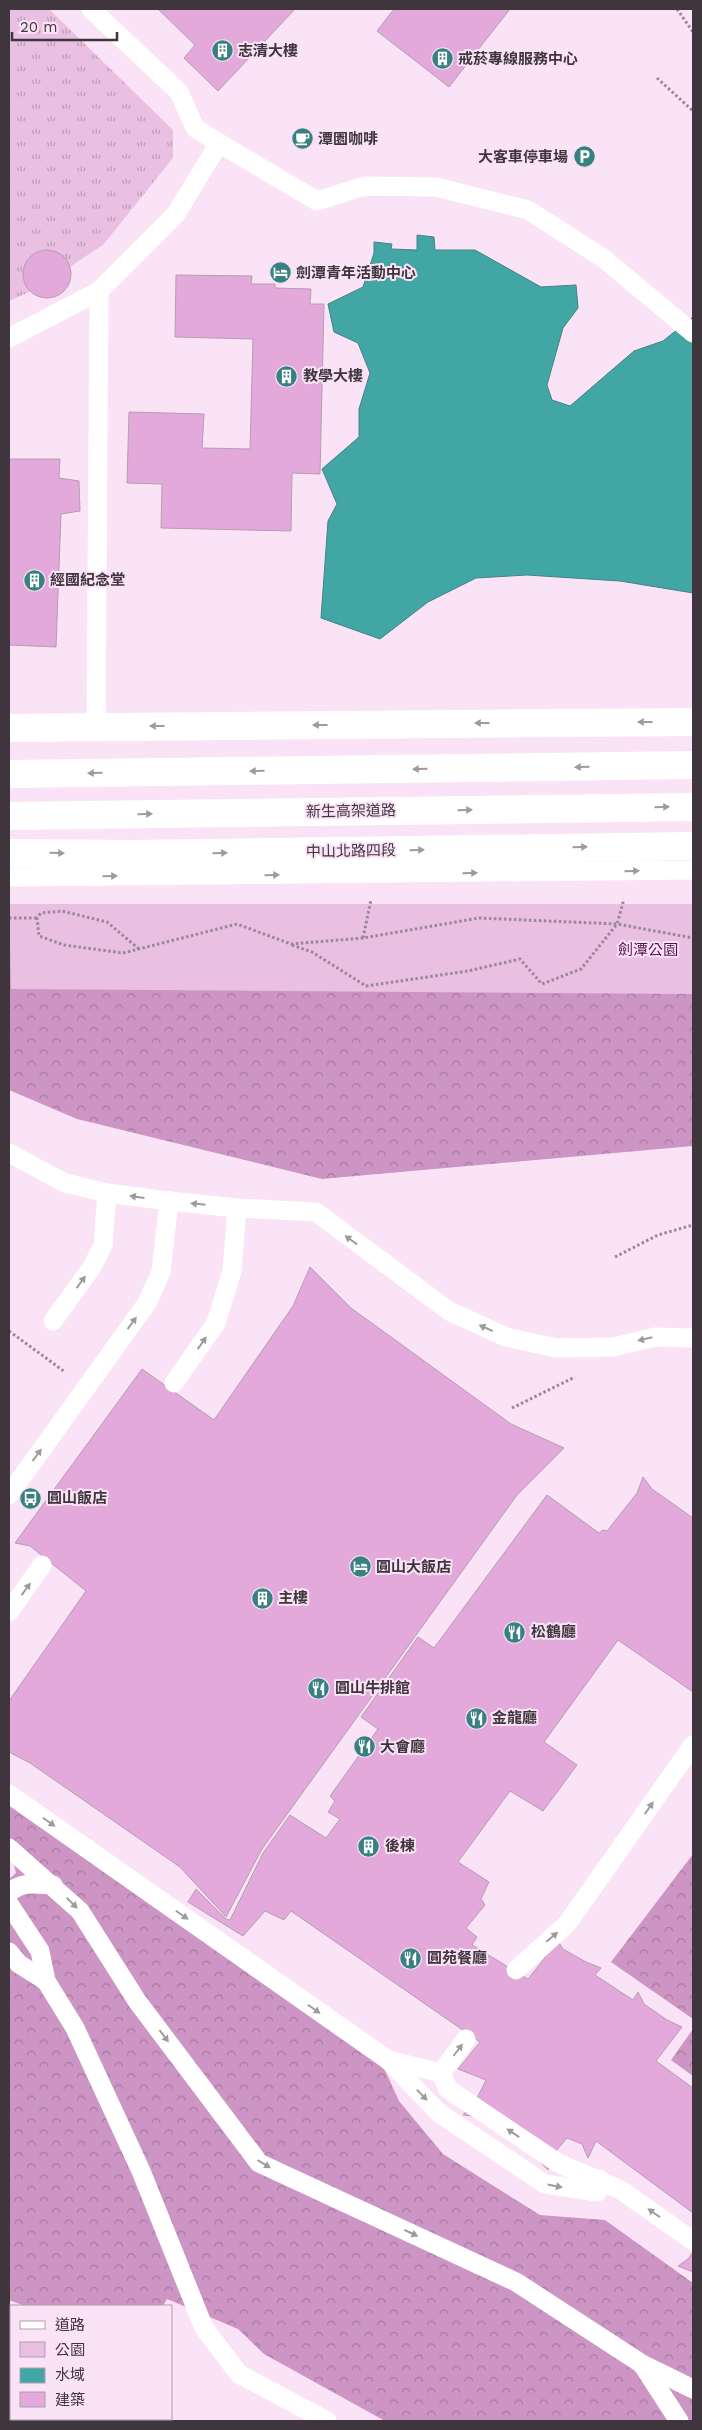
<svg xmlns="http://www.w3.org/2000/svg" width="702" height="2430" font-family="'Work Sans','Noto Sans TC',sans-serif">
	<defs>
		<pattern id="grass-tufts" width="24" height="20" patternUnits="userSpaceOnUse" patternTransform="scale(1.25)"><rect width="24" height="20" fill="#e9bfe2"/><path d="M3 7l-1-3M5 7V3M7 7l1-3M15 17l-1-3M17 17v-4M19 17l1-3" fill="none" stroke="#be9cb8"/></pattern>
		<pattern id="forest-crowns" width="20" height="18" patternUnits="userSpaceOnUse" patternTransform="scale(1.25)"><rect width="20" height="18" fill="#cc95c4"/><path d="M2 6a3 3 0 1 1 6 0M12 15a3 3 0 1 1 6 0" fill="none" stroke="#a77aa0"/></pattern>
	</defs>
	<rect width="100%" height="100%" fill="#fbe3f7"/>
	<polygon fill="url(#grass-tufts)" points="9,9 49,9 173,130 173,158 103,245 36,289 9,301"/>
	<g fill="url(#forest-crowns)">
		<polygon points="9,907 693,922 693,1146 322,1179 77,1119 9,1090"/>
		<polygon points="9,1804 378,2055 399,2101 443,2154 540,2215 605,2220 693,2283 693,2421 385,2421 264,2354 238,2329 167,2299 163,2306 25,2306 9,2300 9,1879 16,1873 9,1845"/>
		<polygon points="693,1854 693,2019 611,1962"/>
		<polygon points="693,2029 693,2076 671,2060"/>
	</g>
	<polygon fill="#e9bfe2" points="9,904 693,904 693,994 11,989"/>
	<polygon fill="#42a6a5" stroke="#418486" points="417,235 434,237 435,250 475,250 541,287 576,285 578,308 563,328 547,385 552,400 570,406 634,351 663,341 693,317 693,593 620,581 527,575 476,578 428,602 380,639 321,618 328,521 337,504 322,469 359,437 359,409 370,373 358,343 334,332 328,304 363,287 374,253 374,242 392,244 391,249 417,250"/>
	<g fill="#e2a9da" stroke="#b49eb0">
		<polygon points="158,9 295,9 218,91 184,58 195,45"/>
		<polygon points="394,9 510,9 449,87 377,31"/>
		<circle cx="47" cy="274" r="24"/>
		<polygon points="176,275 252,276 251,284 275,284 275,288 311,289 310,304 324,304 320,474 292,473 291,531 161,528 162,484 127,483 129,412 204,414 202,448 250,449 253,339 175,337"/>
		<polygon points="9,459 60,459 59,478 79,481 80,511 61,514 56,647 9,645"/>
		<polygon points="310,1267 351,1308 511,1424 564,1448 517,1495 262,1849 226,1917 180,1867 30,1763 9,1752 9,1701 86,1591 30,1546 15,1543 142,1369 214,1420 293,1306"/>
		<polygon points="643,1477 652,1489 693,1518 693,1692 618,1640 544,1742 577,1765 543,1811 510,1791 458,1862 489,1882 481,1899 485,1905 466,1928 477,1937 472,1945 528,1979 544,1959 552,1932 563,1949 586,1962 601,1968 595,1975 633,2000 638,1992 644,2004 667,2020 682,2027 656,2061 693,2088 693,2213 596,2141 588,2158 582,2144 567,2138 556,2151 548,2170 538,2160 472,2116 463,2115 476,2100 486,2080 458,2069 480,2042 291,1911 284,1920 265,1911 243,1936 188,1902 196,1889 226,1919 230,1920 263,1853 290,1815 326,1838 340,1819 328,1812 335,1801 330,1796 378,1729 361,1717 418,1637 434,1648 547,1495 599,1533 603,1530 607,1531 637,1493"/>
		<polygon points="693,2252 693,2272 678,2266 688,2259"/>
		<polygon points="9,2309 11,2311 11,2419 112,2419 111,2421 9,2421"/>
	</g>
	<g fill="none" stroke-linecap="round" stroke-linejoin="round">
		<g stroke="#988895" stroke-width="3" stroke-dasharray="2.5 2.5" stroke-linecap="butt">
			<polyline points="677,9 693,32"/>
			<polyline points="657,78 693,111"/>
			<polyline points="9,918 37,918"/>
			<polyline points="363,938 371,900"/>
			<polyline points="292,945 312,952 366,986 468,971 520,959 542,984 581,969 617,924 624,899"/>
			<polyline points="139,949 107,922 62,911 41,913 37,918 39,936 64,945 123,953 237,924 291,944 363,938 479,918 617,924 693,938"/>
			<polyline points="615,1257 658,1235 693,1225"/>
			<polyline points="9,1331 65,1372"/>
			<polyline points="512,1408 575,1377"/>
		</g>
		<g stroke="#fff" stroke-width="19">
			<polyline points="219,143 317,201 365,186 436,187 528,210 603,258 693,333"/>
			<polyline points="9,338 99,291 176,214 219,143 195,128 179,92 91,9"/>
			<polyline points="96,727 99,291"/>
			<polyline points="9,877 693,870"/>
			<polyline points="9,1153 65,1183 107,1193 169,1201 161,1272 147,1303 9,1495"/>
			<polyline points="169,1201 237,1208 316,1212 449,1311 506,1337 556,1348 614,1347 655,1337 693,1338"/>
			<polyline points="53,1321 92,1267 103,1245 107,1193"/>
			<polyline points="174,1383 216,1323 232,1271 237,1208"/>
			<polyline points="9,1612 42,1565"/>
			<polyline points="9,1794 388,2060 439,2113 545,2184 597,2192 601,2187 599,2179"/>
			<polyline points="9,1848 80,1911 137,2001 259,2163 516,2282 642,2364 693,2389"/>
			<path d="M9 1893C21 1881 37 1884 53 1885"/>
			<polyline points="9,1904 40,1951 46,1981 75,2028 141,2171 204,2328 239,2374 327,2421"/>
			<polyline points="9,1952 19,1964 46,1981"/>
			<polyline points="516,1970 567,1924 693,1745"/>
			<polyline points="388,2060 441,2073 466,2039"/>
			<polyline points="441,2073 448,2089 558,2163 621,2190 693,2241"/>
			<polyline points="642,2364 679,2421"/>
		</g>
		<g stroke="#fff" stroke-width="28">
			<polyline points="9,728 693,722"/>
			<polyline points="9,853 133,854 693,846"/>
		</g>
		<g stroke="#fff" stroke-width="28">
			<polyline points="9,774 693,765"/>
			<polyline points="9,816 693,807"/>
		</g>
	</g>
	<defs><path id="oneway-solid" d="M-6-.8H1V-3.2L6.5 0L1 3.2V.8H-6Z" transform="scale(1.25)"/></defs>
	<g fill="#9f9a9e">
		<use href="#oneway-solid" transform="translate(645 722) rotate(180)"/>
		<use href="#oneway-solid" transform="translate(482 723) rotate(180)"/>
		<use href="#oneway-solid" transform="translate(320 725) rotate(180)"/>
		<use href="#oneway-solid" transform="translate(157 726) rotate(180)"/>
		<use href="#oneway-solid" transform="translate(582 767) rotate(179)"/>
		<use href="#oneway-solid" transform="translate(420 769) rotate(179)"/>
		<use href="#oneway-solid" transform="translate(257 771) rotate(179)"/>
		<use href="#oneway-solid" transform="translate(95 773) rotate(179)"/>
		<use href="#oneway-solid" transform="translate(662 807) rotate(-1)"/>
		<use href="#oneway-solid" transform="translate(465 810) rotate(-1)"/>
		<use href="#oneway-solid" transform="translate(145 814) rotate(-1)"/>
		<use href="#oneway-solid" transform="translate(580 847) rotate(-1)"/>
		<use href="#oneway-solid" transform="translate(417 850) rotate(-1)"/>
		<use href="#oneway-solid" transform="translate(57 853) rotate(1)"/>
		<use href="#oneway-solid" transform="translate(220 853) rotate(-1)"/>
		<use href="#oneway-solid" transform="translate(632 871) rotate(-1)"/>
		<use href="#oneway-solid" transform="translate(470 873) rotate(-1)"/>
		<use href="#oneway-solid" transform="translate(272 875) rotate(-1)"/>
		<use href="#oneway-solid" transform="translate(110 876) rotate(-1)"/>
		<use href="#oneway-solid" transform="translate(137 1197) rotate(-172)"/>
		<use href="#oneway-solid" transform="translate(198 1204) rotate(-174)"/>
		<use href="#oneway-solid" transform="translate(351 1240) rotate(-144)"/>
		<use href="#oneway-solid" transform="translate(81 1282) rotate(-54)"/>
		<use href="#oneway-solid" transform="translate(132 1323) rotate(-54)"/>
		<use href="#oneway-solid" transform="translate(486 1328) rotate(-156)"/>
		<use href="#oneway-solid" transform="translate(645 1339) rotate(167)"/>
		<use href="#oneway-solid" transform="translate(202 1343) rotate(-55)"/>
		<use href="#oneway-solid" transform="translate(37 1455) rotate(-54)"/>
		<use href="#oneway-solid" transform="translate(26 1589) rotate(-54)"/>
		<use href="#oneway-solid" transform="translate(649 1808) rotate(-55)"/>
		<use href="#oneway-solid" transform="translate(49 1822) rotate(35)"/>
		<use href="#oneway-solid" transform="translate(72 1903) rotate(44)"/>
		<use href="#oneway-solid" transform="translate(182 1915) rotate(35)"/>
		<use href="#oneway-solid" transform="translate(552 1937) rotate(-40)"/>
		<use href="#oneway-solid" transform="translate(314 2009) rotate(35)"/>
		<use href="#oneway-solid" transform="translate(164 2036) rotate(53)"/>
		<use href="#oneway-solid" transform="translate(458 2050) rotate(-53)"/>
		<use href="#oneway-solid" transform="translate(422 2095) rotate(46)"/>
		<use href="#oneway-solid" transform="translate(513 2133) rotate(-146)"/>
		<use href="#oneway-solid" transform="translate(264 2164) rotate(31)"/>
		<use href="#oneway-solid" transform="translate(555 2186) rotate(11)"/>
		<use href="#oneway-solid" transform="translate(654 2213) rotate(-145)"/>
		<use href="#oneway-solid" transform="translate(411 2233) rotate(25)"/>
	</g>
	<defs>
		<symbol id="building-disc" viewBox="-11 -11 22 22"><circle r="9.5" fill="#398181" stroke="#fbe3f7"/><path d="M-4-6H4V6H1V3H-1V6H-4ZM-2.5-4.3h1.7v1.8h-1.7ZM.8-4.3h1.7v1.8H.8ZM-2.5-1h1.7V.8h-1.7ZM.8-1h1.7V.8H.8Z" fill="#fff"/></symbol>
		<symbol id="cafe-disc" viewBox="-11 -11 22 22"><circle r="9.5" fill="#398181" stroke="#fbe3f7"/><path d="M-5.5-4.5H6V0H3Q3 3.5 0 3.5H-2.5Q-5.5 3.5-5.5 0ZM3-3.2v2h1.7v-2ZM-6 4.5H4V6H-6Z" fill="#fff"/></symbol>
		<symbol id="parking-disc" viewBox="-11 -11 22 22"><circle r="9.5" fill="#398181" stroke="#fbe3f7"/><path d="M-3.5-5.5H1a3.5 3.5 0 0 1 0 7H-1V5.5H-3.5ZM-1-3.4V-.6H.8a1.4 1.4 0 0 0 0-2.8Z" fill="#fff"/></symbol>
		<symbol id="hotel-disc" viewBox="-11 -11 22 22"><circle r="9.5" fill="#398181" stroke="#fbe3f7"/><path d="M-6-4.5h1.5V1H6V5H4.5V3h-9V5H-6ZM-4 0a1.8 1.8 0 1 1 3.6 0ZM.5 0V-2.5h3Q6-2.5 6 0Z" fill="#fff"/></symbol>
		<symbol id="bus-disc" viewBox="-11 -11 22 22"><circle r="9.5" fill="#398181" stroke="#fbe3f7"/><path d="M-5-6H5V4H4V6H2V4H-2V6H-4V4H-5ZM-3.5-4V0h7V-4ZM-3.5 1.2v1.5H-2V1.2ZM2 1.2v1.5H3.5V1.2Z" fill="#fff"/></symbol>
		<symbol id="restaurant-disc" viewBox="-11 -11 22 22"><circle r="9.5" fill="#398181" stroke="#fbe3f7"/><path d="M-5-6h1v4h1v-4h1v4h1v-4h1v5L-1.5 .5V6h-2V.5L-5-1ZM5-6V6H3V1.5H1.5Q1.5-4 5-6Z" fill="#fff"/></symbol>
	</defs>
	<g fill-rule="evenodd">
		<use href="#building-disc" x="210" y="38" width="25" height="25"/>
		<use href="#building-disc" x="430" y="46" width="25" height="25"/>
		<use href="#cafe-disc" x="290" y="126" width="25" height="25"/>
		<use href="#parking-disc" x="572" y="144" width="25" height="25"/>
		<use href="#hotel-disc" x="268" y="260" width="25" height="25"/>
		<use href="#building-disc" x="274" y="364" width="25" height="25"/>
		<use href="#building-disc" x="22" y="568" width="25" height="25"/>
		<use href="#bus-disc" x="18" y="1486" width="25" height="25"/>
		<use href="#hotel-disc" x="348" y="1554" width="25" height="25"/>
		<use href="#building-disc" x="250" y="1586" width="25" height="25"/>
		<use href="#restaurant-disc" x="502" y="1620" width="25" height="25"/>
		<use href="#restaurant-disc" x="306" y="1676" width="25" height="25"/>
		<use href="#restaurant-disc" x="464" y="1706" width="25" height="25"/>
		<use href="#restaurant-disc" x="352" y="1734" width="25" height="25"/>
		<use href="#building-disc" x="356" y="1834" width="25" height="25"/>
		<use href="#restaurant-disc" x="398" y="1946" width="25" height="25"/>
	</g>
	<g text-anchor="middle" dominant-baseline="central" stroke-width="4" stroke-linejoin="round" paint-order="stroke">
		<g font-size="15" font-weight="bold" fill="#3f353d" stroke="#fbe3f7" text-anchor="start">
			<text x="238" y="51">志清大樓</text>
			<text x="458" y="59">戒菸專線服務中心</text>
			<text x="318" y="139">潭園咖啡</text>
			<text x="568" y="157" text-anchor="end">大客車停車場</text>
			<text x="296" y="273">劍潭青年活動中心</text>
			<text x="303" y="376">教學大樓</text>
			<text x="50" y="580">經國紀念堂</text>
			<text x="47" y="1498">圓山飯店</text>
			<text x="376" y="1567">圓山大飯店</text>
			<text x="278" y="1598">主樓</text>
			<text x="531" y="1632">松鶴廳</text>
			<text x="335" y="1688">圓山牛排館</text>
			<text x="492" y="1718">金龍廳</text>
			<text x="380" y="1747">大會廳</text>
			<text x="385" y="1846">後棟</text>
			<text x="427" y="1958">圓苑餐廳</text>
		</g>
		<g font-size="15" fill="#3f353d" stroke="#fbe3f7">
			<text transform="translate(351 811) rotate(-1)">新生高架道路</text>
			<text transform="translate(351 851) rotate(-1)">中山北路四段</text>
		</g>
		<g font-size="15" fill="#561451" stroke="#fbe3f7">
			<text x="648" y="950">劍潭公園</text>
		</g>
	</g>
	<rect width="702" height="2430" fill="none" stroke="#3f353d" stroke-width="20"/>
	<rect x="10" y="2305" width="162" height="115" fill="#fbe3f7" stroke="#b09dad"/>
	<rect x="20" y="2321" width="25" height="8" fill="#ffffff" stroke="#b09dad"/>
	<text x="55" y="2330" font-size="15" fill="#3f353d">道路</text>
	<rect x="20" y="2342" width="25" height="15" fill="#e9bfe2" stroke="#b09dad"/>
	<text x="55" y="2355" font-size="15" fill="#3f353d">公園</text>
	<rect x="20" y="2368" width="25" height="15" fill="#42a6a5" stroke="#b09dad"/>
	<text x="55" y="2380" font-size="15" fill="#3f353d">水域</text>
	<rect x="20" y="2392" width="25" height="15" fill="#e2a9da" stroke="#b09dad"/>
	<text x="55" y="2405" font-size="15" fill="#3f353d">建築</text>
	<path d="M12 32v8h105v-8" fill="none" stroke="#3f353d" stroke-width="2.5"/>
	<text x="20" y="32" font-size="15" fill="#3f353d" stroke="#fbe3f7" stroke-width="4" paint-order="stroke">20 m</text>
</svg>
